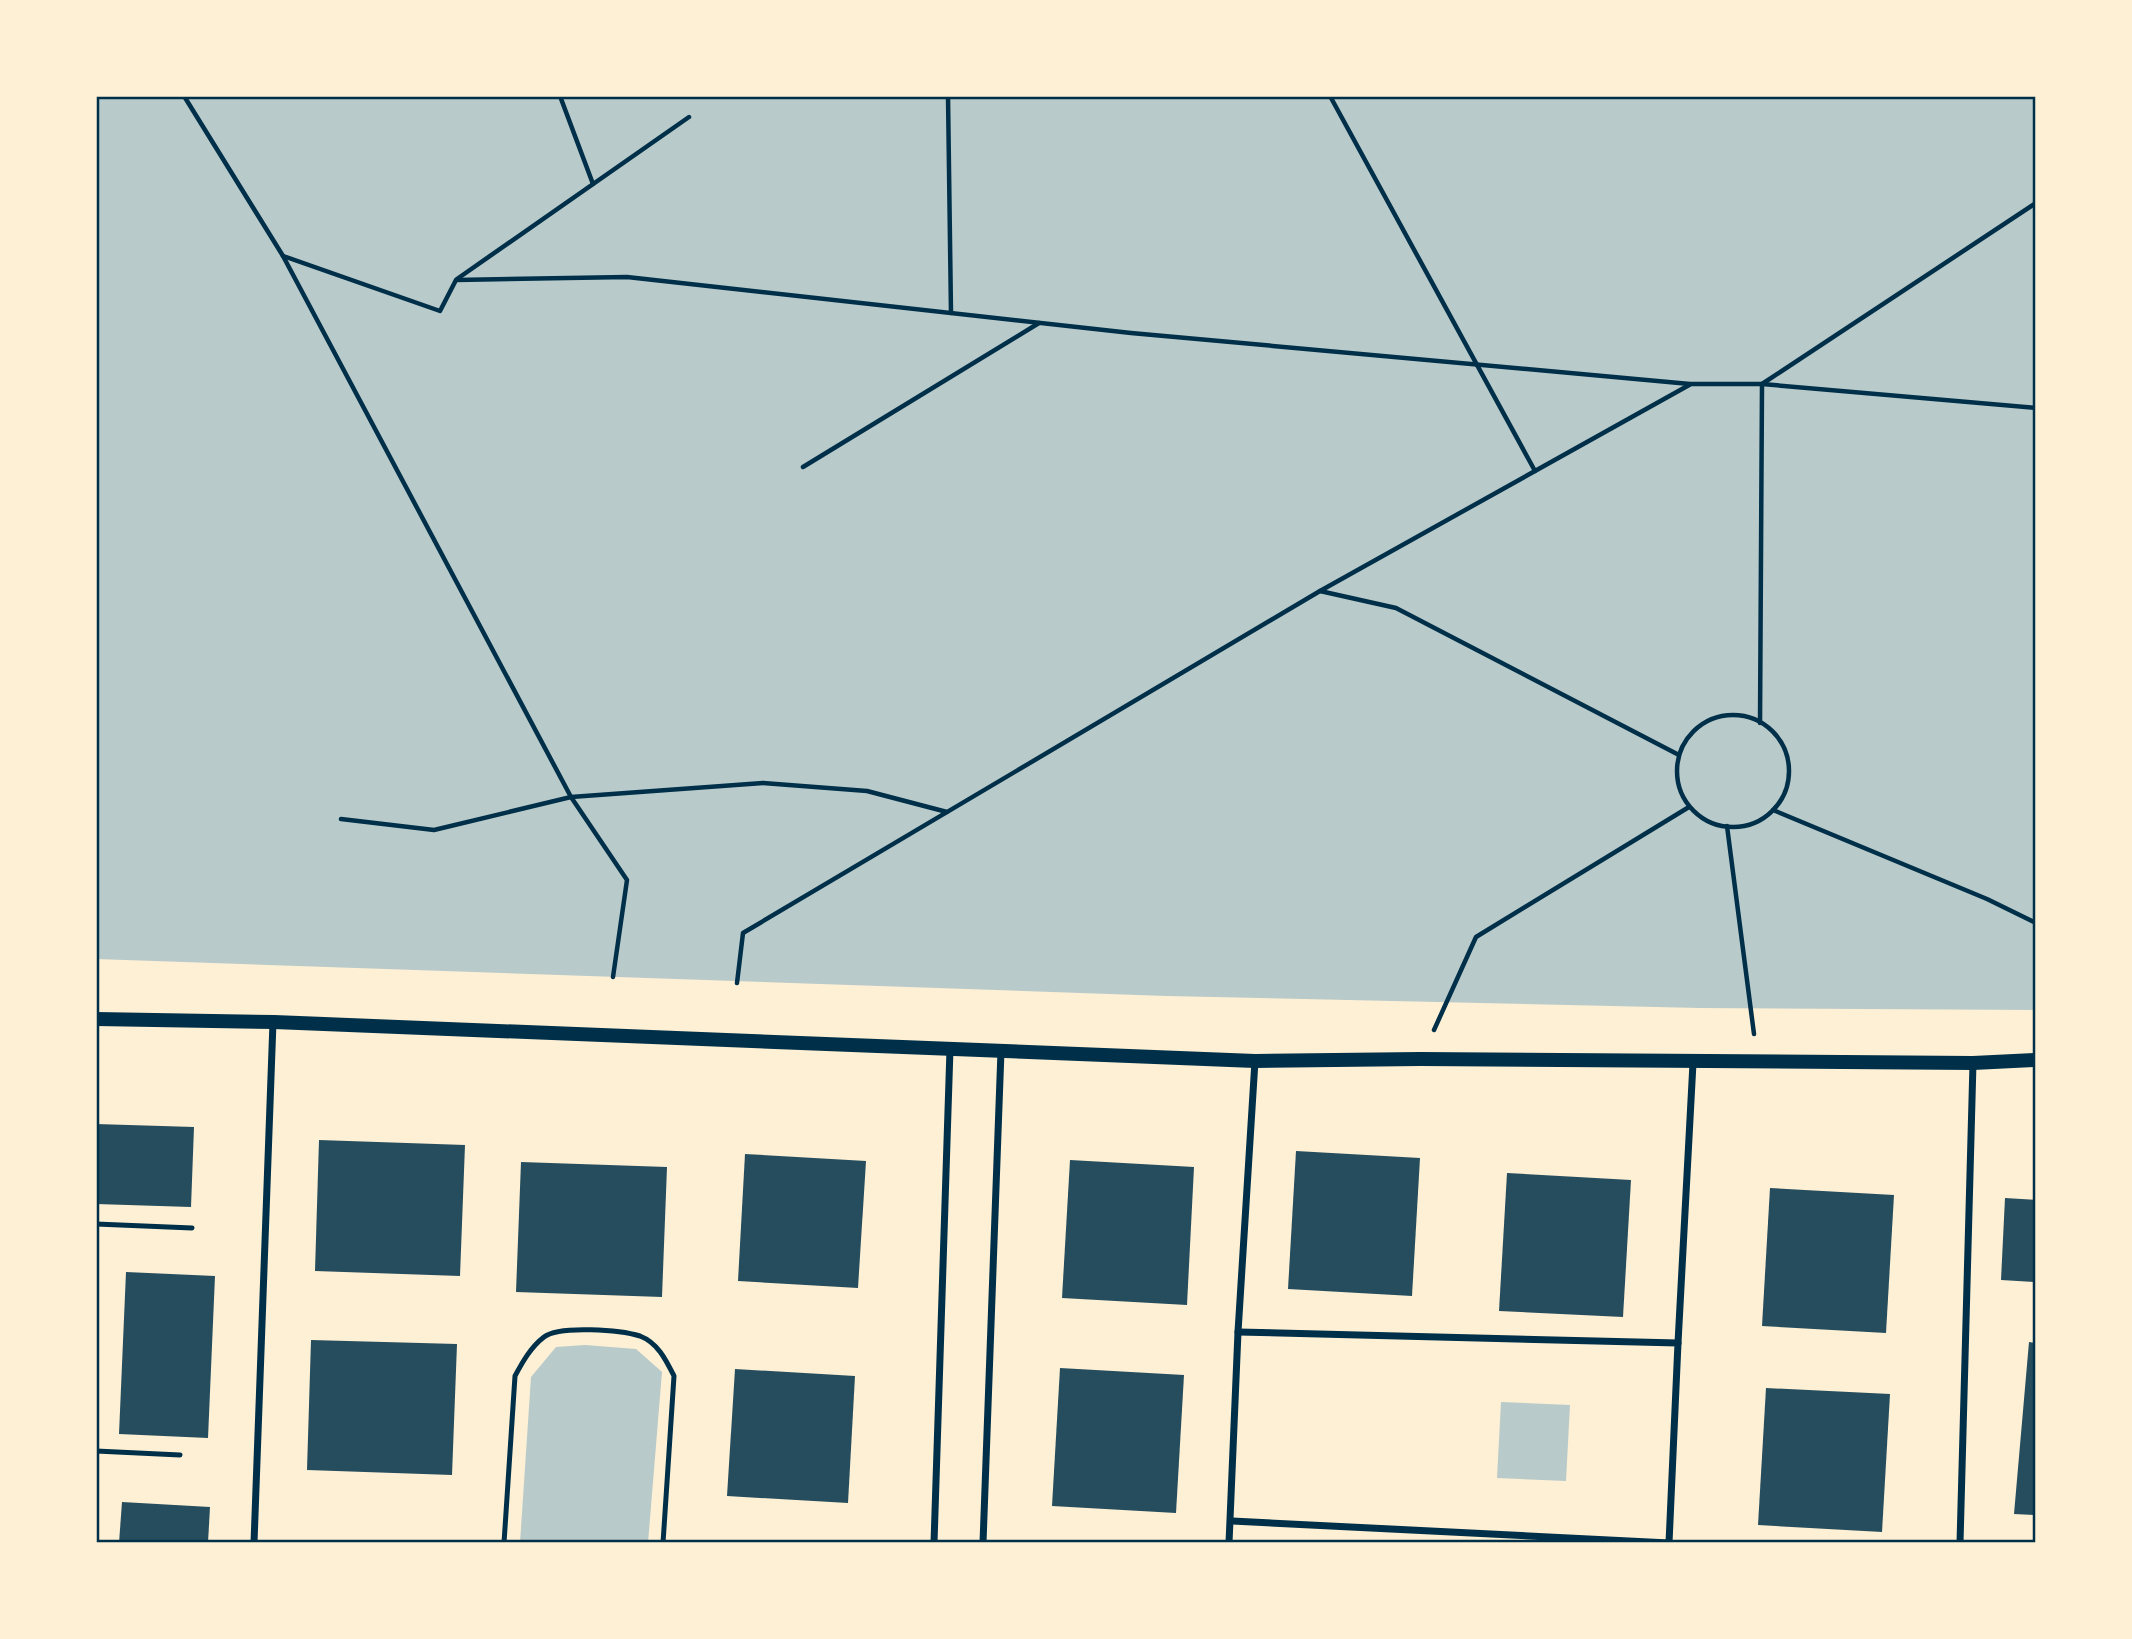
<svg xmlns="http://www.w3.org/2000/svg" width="2132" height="1639" font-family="'Asap Condensed',sans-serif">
	<rect width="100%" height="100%" fill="#fdf0d5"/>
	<g fill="#b9caca">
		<polygon points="96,96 2036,96 2036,1010 1700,1008 1167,996 96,959"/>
		<polygon points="585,1345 636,1349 662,1372 648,1543 520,1543 531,1377 556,1347"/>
		<polygon points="1501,1402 1570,1405 1566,1481 1497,1478"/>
	</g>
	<g fill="#264d5e">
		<polygon points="96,1124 194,1127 191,1207 96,1204"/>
		<polygon points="319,1140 465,1145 460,1276 315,1271"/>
		<polygon points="1296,1151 1420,1158 1412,1296 1288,1289"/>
		<polygon points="745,1154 866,1161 858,1288 738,1281"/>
		<polygon points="1070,1160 1194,1167 1187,1305 1062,1298"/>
		<polygon points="521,1162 667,1167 662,1297 516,1292"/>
		<polygon points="1507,1173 1631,1180 1623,1317 1499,1311"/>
		<polygon points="1770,1188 1894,1195 1886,1333 1762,1326"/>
		<polygon points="2005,1198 2036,1200 2036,1282 2001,1280"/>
		<polygon points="126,1272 215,1276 208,1438 119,1434"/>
		<polygon points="311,1340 457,1344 452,1475 307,1470"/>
		<polygon points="2029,1342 2036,1343 2036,1515 2014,1514"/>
		<polygon points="1060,1368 1184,1375 1176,1513 1052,1506"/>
		<polygon points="735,1369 855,1376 848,1503 727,1496"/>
		<polygon points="1766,1388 1890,1394 1882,1532 1758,1525"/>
		<polygon points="122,1502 210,1507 208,1543 119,1543"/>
	</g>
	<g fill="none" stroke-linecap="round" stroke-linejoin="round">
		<g stroke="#003049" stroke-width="4.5">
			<polyline points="184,96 283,256 571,797 627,880 613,977"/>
			<polyline points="560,96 593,184"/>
			<polyline points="948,96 951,313"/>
			<polyline points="1330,96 1535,471"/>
			<polyline points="283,256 440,311 456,280 627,277 1131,333 1690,384"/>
			<polyline points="457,279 689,117"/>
			<polyline points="803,467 1039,323"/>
			<polyline points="1320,591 1396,608 1679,755"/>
			<circle cx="1733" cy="771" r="56"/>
			<polyline points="1760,723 1762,384 2036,203"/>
			<polyline points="1773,810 1987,899 2036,923"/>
			<polyline points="341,819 434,830 571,797 763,783 867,791 947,812"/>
			<polyline points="1727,826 1754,1034"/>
			<polyline points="737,983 743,933 1320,591 1691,384 1762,384 2036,408"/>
			<polyline points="1434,1030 1476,937 1689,807"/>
		</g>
		<g stroke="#003049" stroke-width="5">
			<polyline points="96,1224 192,1228"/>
			<polyline points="96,1451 180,1455"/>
			<path d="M504 1543 515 1376C523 1361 531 1347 544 1337 559 1325 621 1330 640 1336 658 1343 666 1360 674 1376L663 1543"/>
		</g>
		<g stroke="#003049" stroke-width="7">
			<polyline points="1678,1343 1693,1063"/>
			<polyline points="1232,1521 1669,1543 1678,1343 1238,1332"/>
			<polyline points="254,1543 273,1022"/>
			<polyline points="934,1543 950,1049"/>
			<polyline points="983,1543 1001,1051"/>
			<polyline points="1229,1543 1238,1332 1255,1061"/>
			<polyline points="1960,1543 1973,1063"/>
		</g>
		<polyline stroke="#003049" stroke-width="14" points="96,1019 274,1022 1255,1061 1420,1059 1973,1063 2036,1060"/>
	</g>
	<rect width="2132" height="1639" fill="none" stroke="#fdf0d5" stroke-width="196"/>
	<rect x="98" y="98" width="1936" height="1443" fill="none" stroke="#003049" stroke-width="2.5"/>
</svg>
